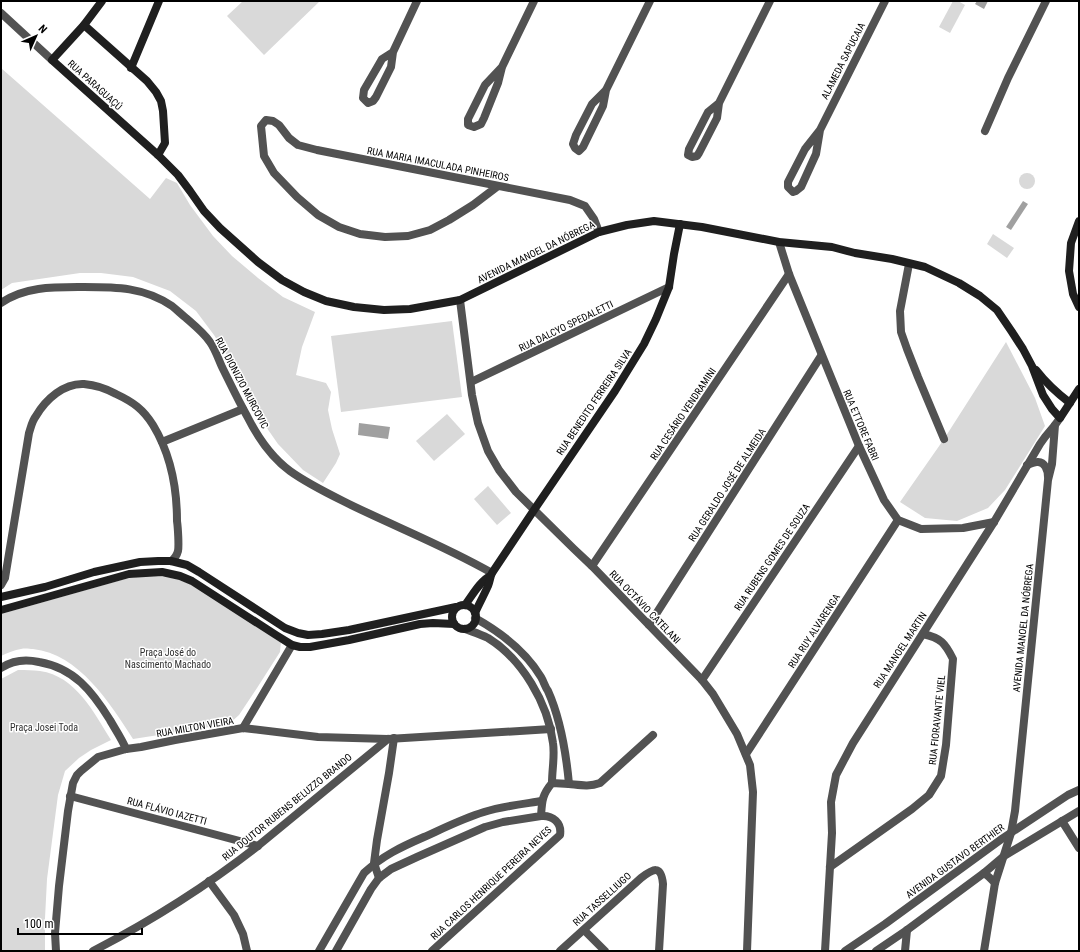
<svg xmlns="http://www.w3.org/2000/svg" width="1080" height="952" font-family="'Roboto Condensed',sans-serif">
	<rect width="100%" height="100%" fill="#fff"/>
	<g fill="#d9d9d9">
		<polygon points="243,1 320,1 264,55 227,16"/>
		<polygon points="953,1 958,1 965,5 950,33 939,27"/>
		<polygon points="1,68 150,199 166,178 177,183 190,205 213,236 232,256 258,278 283,297 315,312 302,347 296,375 326,383 331,392 328,410 332,429 340,454 336,463 323,483 303,470 278,444 262,421 241,378 214,335 196,311 170,291 133,277 101,273 80,273 12,283 1,290"/>
		<circle cx="1027" cy="181" r="8"/>
		<polygon points="993,234 1014,248 1007,258 987,244"/>
		<polygon points="452,321 462,397 341,412 331,336"/>
		<polygon points="1006,342 1035,398 1045,426 1005,490 988,508 957,521 925,518 900,502 944,439"/>
		<polygon points="447,414 465,434 434,461 416,441"/>
		<polygon points="488,486 511,513 497,525 474,499"/>
		<path d="M148 575C167 577 177 578 194 586L281 641 280 652 257 688 239 715 229 724 133 739C110 703 79 654 33 649 30 649 25 648 21 649 15 650 7 653 1 656V614L125 579Z"/>
		<path d="M18 670C26 670 33 670 40 671 76 676 94 713 111 740L91 750 79 758 65 771 58 795 47 879 45 918V951H1V679Z"/>
	</g>
	<g fill="#a0a0a0">
		<polygon points="977,1 988,1 984,9 975,4"/>
		<polygon points="1023,201 1028,204 1011,230 1006,227"/>
		<polygon points="359,423 390,427 388,439 358,435"/>
	</g>
	<g fill="none" stroke-linecap="round" stroke-linejoin="round">
		<g stroke="#525252" stroke-width="8">
			<polyline points="393,52 382,59 378,66 364,90 363,98 368,103 373,101 376,97 391,67 393,52 417,1"/>
			<polyline points="502,67 485,85 468,119 468,125 474,127 481,124 484,118 498,83 502,67 534,1"/>
			<polyline points="606,90 603,106 583,147 579,151 575,148 573,144 576,135 592,104 606,90 650,1"/>
			<polyline points="719,103 708,112 689,149 688,155 692,157 697,156 699,153 717,118 719,103 770,1"/>
			<polyline points="820,130 816,154 801,187 796,191 793,192 788,187 788,182 805,149 820,130 885,1"/>
			<polyline points="985,131 1008,78 1046,1"/>
			<polyline points="498,186 473,205 449,220 430,230 408,236 385,237 360,234 339,227 318,215 297,197 274,173 264,156 261,126 266,120 273,121 279,125 289,138 298,145 317,150 570,200 585,206 594,219 599,232"/>
			<polyline points="779,242 789,274 859,446 884,500 898,520 921,529 963,528 994,522"/>
			<polyline points="909,264 900,311 901,332 907,349 918,377 944,439"/>
			<polyline points="460,300 472,395 478,423 488,451 499,470 516,492 574,549 592,566 702,680 713,694 737,734 750,765 753,792 747,951"/>
			<path d="M1 303C25 286 55 287 84 287 116 287 144 287 172 306 177 310 181 314 186 318 194 325 204 333 210 342 215 349 218 358 222 367 230 383 238 400 247 416 257 436 271 457 290 471 308 484 329 494 349 504 396 527 447 547 492 573"/>
			<polyline points="471,382 669,287"/>
			<polyline points="162,442 243,409"/>
			<polyline points="592,566 789,274"/>
			<path d="M1 585 5 578 29 433C31 427 32 421 36 416 46 399 64 383 84 384 95 385 107 389 116 394 133 402 143 409 153 425 170 453 177 488 177 521 178 528 179 546 178 551 177 555 174 559 171 561"/>
			<polyline points="649,625 821,356"/>
			<path d="M1 668C13 660 26 659 39 662 74 668 92 691 110 720 115 729 122 739 126 749"/>
			<polyline points="702,680 859,446"/>
			<polyline points="243,728 292,645"/>
			<polyline points="746,754 898,520"/>
			<path d="M569 784C580 785 589 787 600 783L653 735"/>
			<polyline points="70,796 258,846"/>
			<polyline points="1062,821 1079,848"/>
			<path d="M830 867 912 809 929 795 941 776 946 745 953 659C945 643 941 638 923 634"/>
			<polyline points="379,878 374,863 377,840 389,773 394,738"/>
			<polyline points="209,881 234,915 243,934 247,951"/>
			<polyline points="584,930 605,951"/>
			<polyline points="56,951 55,933 59,886 68,811 73,783 77,775 81,771 98,757 126,749 141,747 175,740 243,728 318,737 388,739 551,729"/>
			<path d="M93 951C151 921 208 885 259 845 302 810 345 774 388 739"/>
			<path d="M432 951 560 835C562 823 553 815 541 816"/>
			<path d="M560 951 641 878C653 869 661 864 663 884L659 951"/>
			<polyline points="825,951 832,833 831,802 836,775 853,743 994,522 1040,444 1045,437 1055,425"/>
			<polyline points="845,951 885,924 1003,838 1068,795 1079,790"/>
			<polyline points="876,951 907,930 984,873 1004,856 1079,811"/>
			<polyline points="905,951 907,930"/>
		</g>
		<g stroke="#525252" stroke-width="8">
			<polyline points="1,13 52,60"/>
			<path d="M1027 465C1030 464 1034 462 1037 462 1045 461 1048 471 1048 477"/>
			<path d="M465 629C473 632 480 634 488 638 522 659 548 703 553 743 555 756 552 769 552 783"/>
			<polyline points="984,873 989,877 995,883"/>
			<path d="M319 951 364 873C382 856 401 847 424 837 444 828 464 818 484 812 503 806 523 804 542 801"/>
			<path d="M336 951 371 889 379 878 391 869 417 857 485 827 503 822 541 816C542 801 542 795 552 783L569 784C566 752 561 720 548 691 545 687 544 682 541 677 526 652 500 632 475 618"/>
			<polyline points="984,951 995,883 1011,833 1015,811 1048,480 1052,464 1055,425 1060,418"/>
		</g>
		<g stroke="#1f1f1f" stroke-width="8">
			<polyline points="102,1 84,25 52,60 158,155 178,175 190,191 204,211 220,228 258,262 282,280 304,292 326,301 354,307 384,310 410,309 460,300 599,232 627,225 654,221 702,227 779,242 832,247 855,253 892,259 925,267 959,283 980,296 997,310 1012,332 1023,349 1032,366 1043,395 1052,409 1060,418 1079,389"/>
			<polyline points="84,25 147,81 156,92 161,101 163,111 165,143 158,155"/>
			<polyline points="131,68 159,1"/>
			<polyline points="1079,221 1071,243 1069,271 1073,294 1079,307"/>
			<path d="M1036 370C1046 383 1057 393 1070 403"/>
			<polyline points="1,597 45,587 94,572 140,562 158,561 171,561 187,565 199,572 285,628 298,633 308,635 322,634 349,630 456,607"/>
			<path d="M465 605C472 596 480 581 490 576"/>
			<circle cx="464" cy="617" r="12"/>
			<polyline points="1,610 129,574 162,572 180,576 192,581 276,635 292,645 300,647 310,647 349,640 420,624 433,623 454,624"/>
			<path d="M475 613C479 604 484 595 488 586 490 581 490 577 492 573L534 510 615 391 644 344 656 319 669 287 674 254 680 224"/>
		</g>
	</g>
	<g text-anchor="middle" dominant-baseline="central" stroke-width="3" stroke-linejoin="round" paint-order="stroke">
		<g font-size="10" fill="#000" stroke="#fff">
			<text transform="translate(843 61) rotate(-63)">ALAMEDA SAPUCAIA</text>
			<text transform="translate(95 85) rotate(42)">RUA PARAGUAÇÚ</text>
			<text transform="translate(438 164) rotate(11)">RUA MARIA IMACULADA PINHEIROS</text>
			<text transform="translate(536 252) rotate(-26)">AVENIDA MANOEL DA NÓBREGA</text>
			<text transform="translate(566 326) rotate(-26)">RUA DALCYO SPEDALETTI</text>
			<text transform="translate(242 383) rotate(62)">RUA DIONIZIO MURCOVIC</text>
			<text transform="translate(594 402) rotate(-56)">RUA BENEDITO FERREIRA SILVA</text>
			<text transform="translate(683 414) rotate(-56)">RUA CESÁRIO VENDRAMINI</text>
			<text transform="translate(861 425) rotate(67)">RUA ETTORE FABRI</text>
			<text transform="translate(727 485) rotate(-57)">RUA GERALDO JOSÉ DE ALMEIDA</text>
			<text transform="translate(772 557) rotate(-56)">RUA RUBENS GOMES DE SOUZA</text>
			<text transform="translate(645 607) rotate(46)">RUA OCTÁVIO CATELANI</text>
			<text transform="translate(1023 628) rotate(-84)">AVENIDA MANOEL DA NÓBREGA</text>
			<text transform="translate(814 631) rotate(-57)">RUA RUY ALVARENGA</text>
			<text transform="translate(900 650) rotate(-57)">RUA MANOEL MARTIN</text>
			<text transform="translate(937 720) rotate(-84)">RUA FIORAVANTE VIEL</text>
			<text transform="translate(195 727) rotate(-10)">RUA MILTON VIEIRA</text>
			<text transform="translate(287 807) rotate(-39)">RUA DOUTOR RUBENS BELUZZO BRANDO</text>
			<text transform="translate(167 811) rotate(15)">RUA FLÁVIO IAZETTI</text>
			<text transform="translate(955 861) rotate(-36)">AVENIDA GUSTAVO BERTHIER</text>
			<text transform="translate(491 883) rotate(-43)">RUA CARLOS HENRIQUE PEREIRA NEVES</text>
			<text transform="translate(602 899) rotate(-42)">RUA TASSELLIUGO</text>
		</g>
		<g font-size="10" fill="#303030" stroke="#fff">
			<text x="168" y="652">Praça José do<tspan x="168" dy="12">Nascimento Machado</tspan></text>
			<text x="44" y="727">Praça Josei Toda</text>
		</g>
	</g>
	<rect width="1080" height="952" fill="none" stroke="#000000" stroke-width="4"/>
	<g transform="translate(36 36) rotate(45)" stroke="#ffffff" stroke-width="3" paint-order="stroke">
	<path d="M0-3L7 15L0 10L-7 15Z" fill="#000000"/>
	<text y="-6" font-size="11" font-weight="bold" text-anchor="middle" fill="#000000">N</text>
	</g>
	<path d="M18 928v6h124v-6" fill="none" stroke="#000000" stroke-width="2"/>
	<text x="24" y="928" font-size="12" fill="#000000" stroke="#ffffff" stroke-width="3" paint-order="stroke">100 m</text>
</svg>
